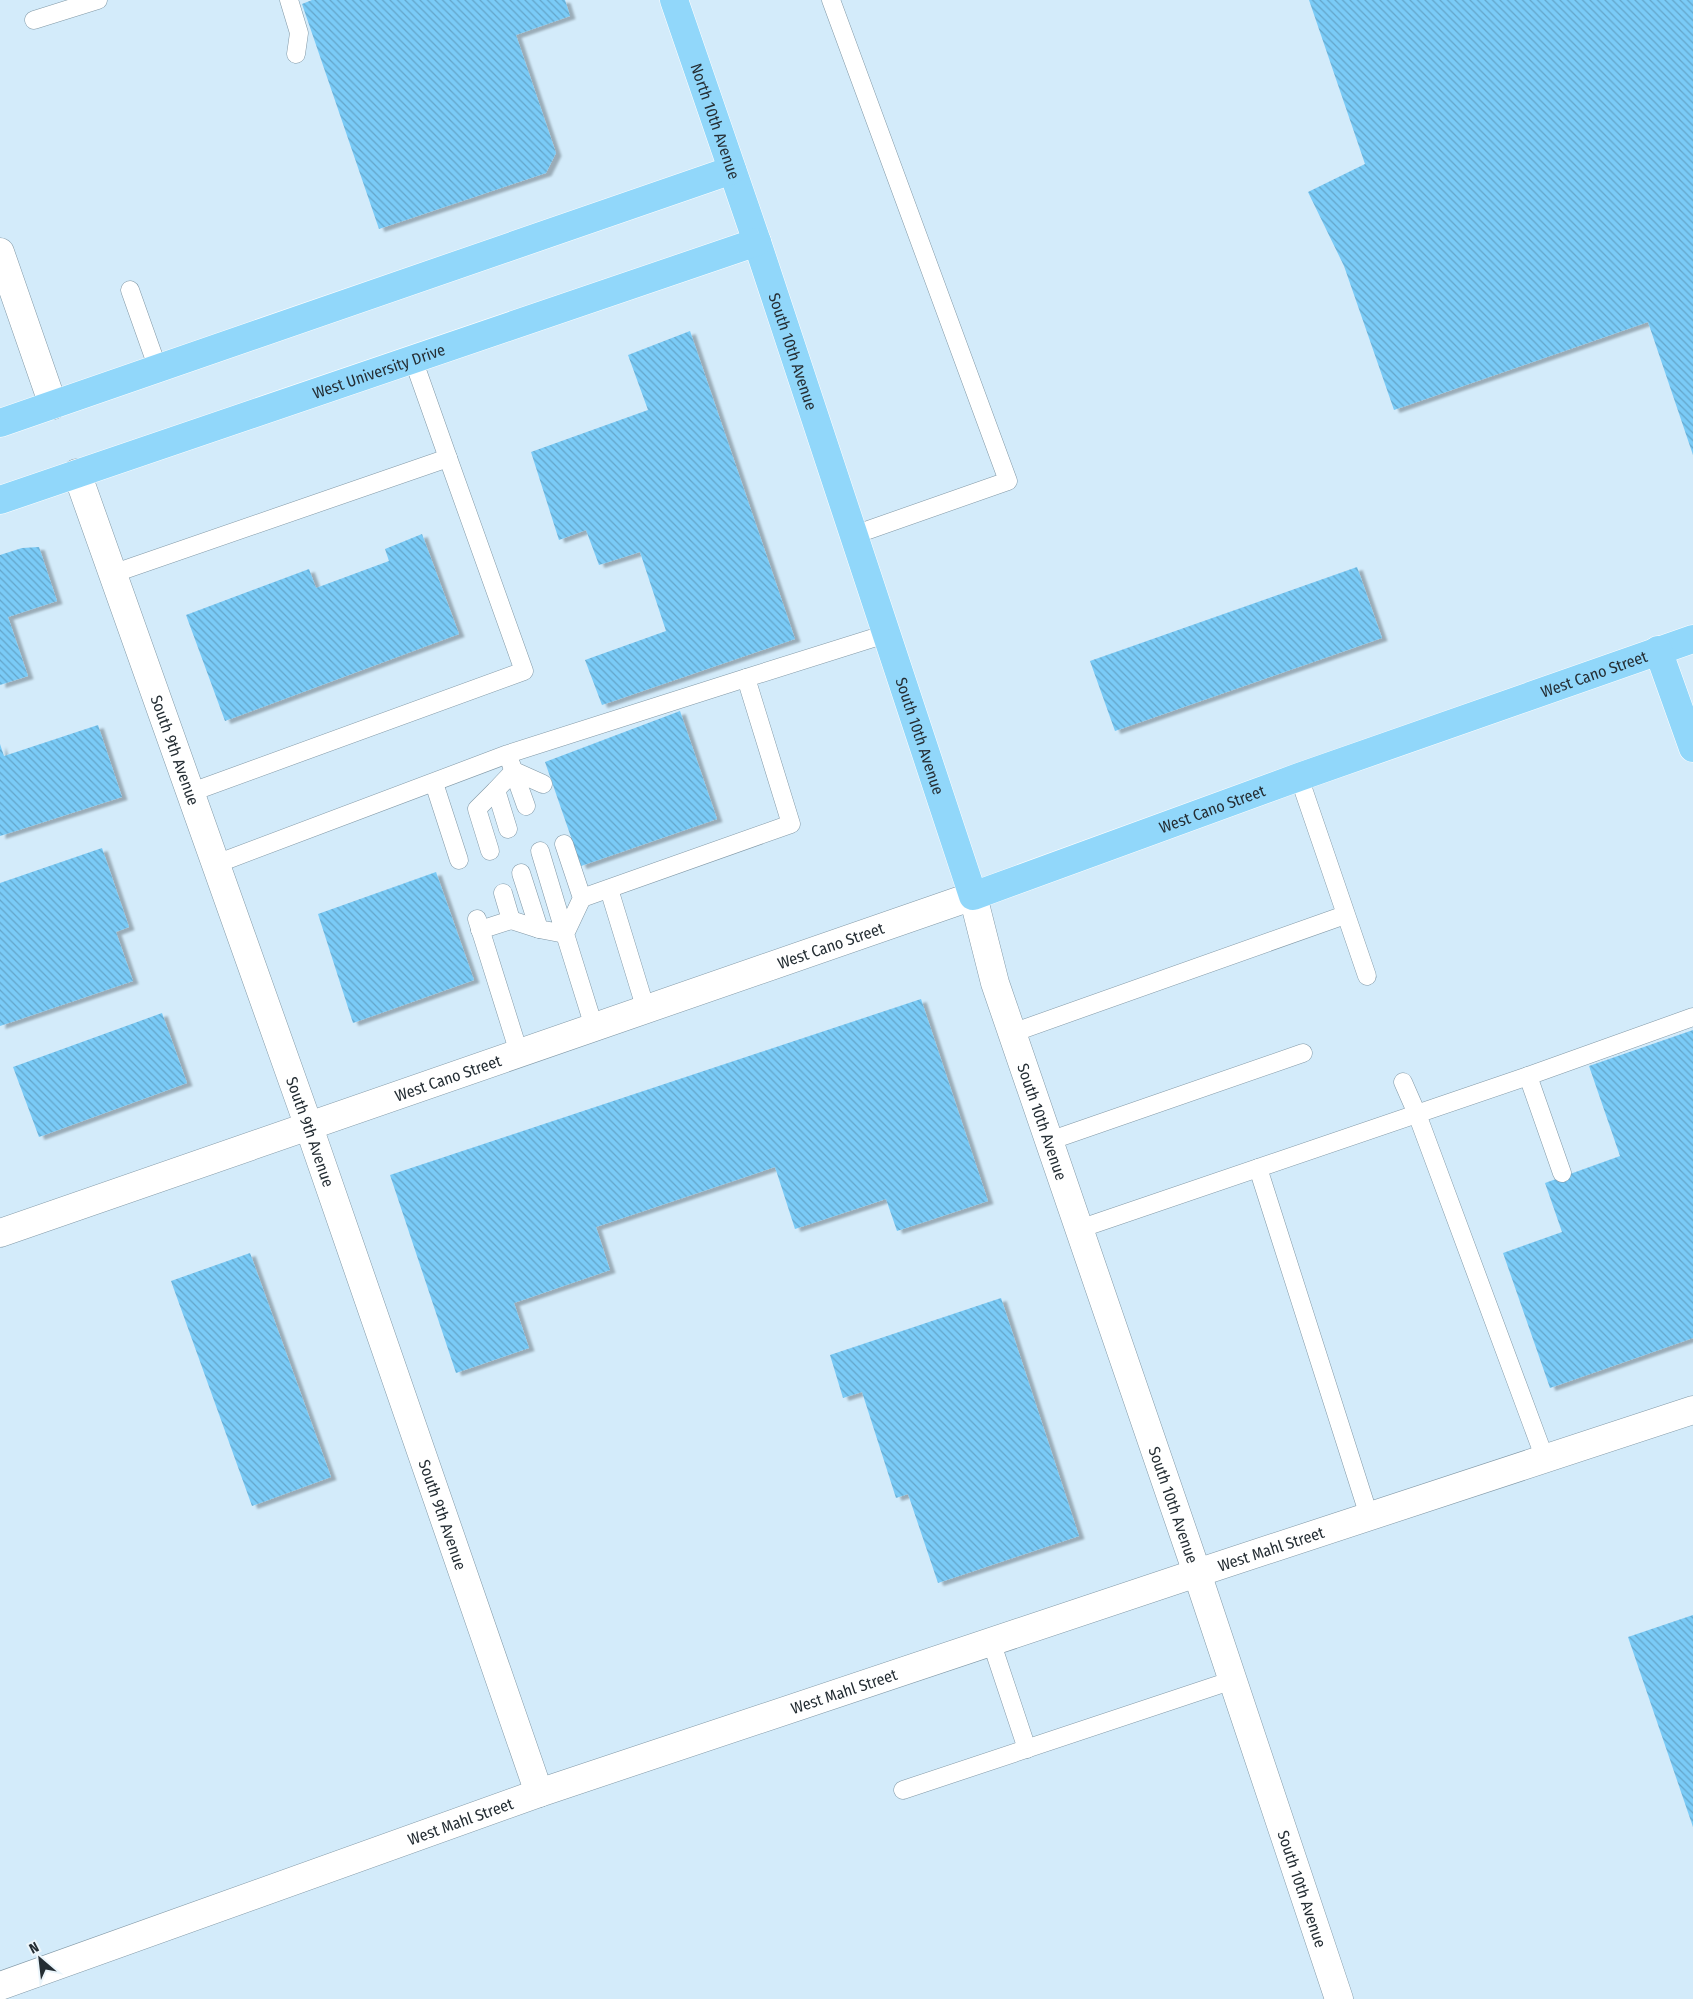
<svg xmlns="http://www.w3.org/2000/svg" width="1693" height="1999" font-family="'Fira Sans Condensed',sans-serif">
	<defs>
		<pattern id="building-back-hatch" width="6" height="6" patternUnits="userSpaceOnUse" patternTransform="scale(1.25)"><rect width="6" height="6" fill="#7acbf7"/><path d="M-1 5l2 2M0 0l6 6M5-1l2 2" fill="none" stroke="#64a5c9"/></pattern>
		<filter id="shadow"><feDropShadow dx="5.5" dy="3" stdDeviation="1" flood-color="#0004"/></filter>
	</defs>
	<rect width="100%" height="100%" fill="#d3ebfa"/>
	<g fill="url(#building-back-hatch)" filter="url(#shadow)">
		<polygon points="312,0 565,0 570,16 516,35 556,153 546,173 379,229 302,4"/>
		<polygon points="1309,0 1693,0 1693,455 1648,322 1394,410 1344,266 1308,192 1365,164"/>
		<polygon points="690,331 795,639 602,705 585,660 666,631 640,552 599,565 586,530 559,540 531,452 648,410 628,355"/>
		<polygon points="422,534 459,634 225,721 186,615 309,569 316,588 389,561 385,549"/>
		<polygon points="39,547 57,601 8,617 28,676 0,685 0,555 22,548"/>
		<polygon points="1357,567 1382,638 1115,731 1090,661"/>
		<polygon points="680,711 717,819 581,866 545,762"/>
		<polygon points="98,725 122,797 0,836 0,744 4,756"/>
		<polygon points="102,848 129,927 116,932 133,981 0,1026 0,883"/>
		<polygon points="436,872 474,980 353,1023 318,914"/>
		<polygon points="921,999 988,1201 897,1231 886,1199 795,1229 775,1167 596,1227 610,1270 514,1303 529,1348 456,1373 390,1175"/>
		<polygon points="162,1013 187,1083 39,1137 13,1067"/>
		<polygon points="1693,1030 1693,1338 1550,1388 1503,1253 1562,1232 1545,1183 1620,1156 1589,1066"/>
		<polygon points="250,1253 331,1477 252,1506 171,1281"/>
		<polygon points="1001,1298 1079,1536 938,1583 908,1494 896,1498 862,1392 843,1398 830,1355"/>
		<polygon points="1693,1615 1693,1827 1628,1637"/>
	</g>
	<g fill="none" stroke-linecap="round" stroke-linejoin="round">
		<defs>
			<g id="lane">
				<polyline points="289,0 299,33 296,54"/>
				<polyline points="831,0 1008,481 854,535"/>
				<polyline points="34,20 98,0"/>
				<polyline points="130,290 158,369"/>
				<polyline points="112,574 448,458 413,359"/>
				<polyline points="511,764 526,806"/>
				<polyline points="1299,777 1367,976"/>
				<polyline points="434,783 459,860"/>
				<polyline points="189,793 524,671 448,458"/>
				<polyline points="508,829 496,790 514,771 543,784"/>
				<polyline points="564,844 582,898 565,934 594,1027"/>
				<polyline points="490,851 477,809 496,790"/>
				<polyline points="216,864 508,754 746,678"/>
				<polyline points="521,873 539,929 565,934 540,851"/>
				<polyline points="609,889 646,1010"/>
				<polyline points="503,893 511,920 539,929"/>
				<polyline points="582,898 791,824 746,678 886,634"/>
				<polyline points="477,919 519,1053"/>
				<polyline points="480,930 511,920"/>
				<polyline points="1012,1033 1345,915"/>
				<polyline points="1528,1076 1562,1173"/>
				<polyline points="1403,1082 1417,1114 1545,1459"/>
				<polyline points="1049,1141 1303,1053"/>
				<polyline points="1258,1168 1369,1516"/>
				<polyline points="1079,1229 1528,1076 1693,1017"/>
				<polyline points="991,1641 1027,1749"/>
				<polyline points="903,1790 1233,1680"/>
			</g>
			<g id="street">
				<polyline points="0,252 53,405"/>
				<path id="s1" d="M77 473 309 1127 539 1793"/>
				<path id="s2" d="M0 1233 973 896 995 983 1197 1573 1339 1999"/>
				<path id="s3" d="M0 1986 539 1793 1197 1573 1693 1410"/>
			</g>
			<g id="primary">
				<path id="s4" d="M674 0 757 242 973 896 1299 777 1693 639"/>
				<polyline points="0,423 732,170"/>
				<path id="s5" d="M0 500 757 242"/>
				<polyline points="1658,650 1693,748"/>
			</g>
		</defs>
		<use href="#lane" stroke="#8198a6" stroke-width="19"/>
		<use href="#street" stroke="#8198a6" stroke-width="29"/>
		<use href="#primary" stroke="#fff" stroke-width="29"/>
		<use href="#lane" stroke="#fff" stroke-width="18"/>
		<use href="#street" stroke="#fff" stroke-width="28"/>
		<use href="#primary" stroke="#91d7fa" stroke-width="28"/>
	</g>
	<g text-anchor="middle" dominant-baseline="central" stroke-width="4" stroke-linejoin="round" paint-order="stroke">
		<g font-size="16" fill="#252e34" stroke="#ecf6fc">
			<text stroke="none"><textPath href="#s4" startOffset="128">North 10th Avenue</textPath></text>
			<text stroke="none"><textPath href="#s4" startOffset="371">South 10th Avenue</textPath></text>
			<text stroke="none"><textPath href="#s5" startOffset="400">West University Drive</textPath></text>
			<text stroke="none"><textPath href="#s4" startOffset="1604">West Cano Street</textPath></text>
			<text stroke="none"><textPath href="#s4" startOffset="776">South 10th Avenue</textPath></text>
			<text stroke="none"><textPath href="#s1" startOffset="294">South 9th Avenue</textPath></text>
			<text stroke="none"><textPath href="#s4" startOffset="1199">West Cano Street</textPath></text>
			<text stroke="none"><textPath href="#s2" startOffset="879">West Cano Street</textPath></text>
			<text stroke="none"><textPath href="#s2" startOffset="474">West Cano Street</textPath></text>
			<text stroke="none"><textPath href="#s2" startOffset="1266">South 10th Avenue</textPath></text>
			<text stroke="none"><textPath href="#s1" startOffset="699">South 9th Avenue</textPath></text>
			<text stroke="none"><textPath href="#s2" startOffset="1671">South 10th Avenue</textPath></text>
			<text stroke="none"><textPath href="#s1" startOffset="1104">South 9th Avenue</textPath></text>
			<text stroke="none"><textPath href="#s3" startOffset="1344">West Mahl Street</textPath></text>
			<text stroke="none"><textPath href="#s3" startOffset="894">West Mahl Street</textPath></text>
			<text stroke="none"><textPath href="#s3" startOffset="489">West Mahl Street</textPath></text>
			<text stroke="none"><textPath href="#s2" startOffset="2076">South 10th Avenue</textPath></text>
		</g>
	</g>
	<g transform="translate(40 1959) rotate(332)" stroke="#ecf6fc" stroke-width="4" paint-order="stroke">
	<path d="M0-4L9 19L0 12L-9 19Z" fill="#252e34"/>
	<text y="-8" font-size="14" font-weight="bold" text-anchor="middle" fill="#252e34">N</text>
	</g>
</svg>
